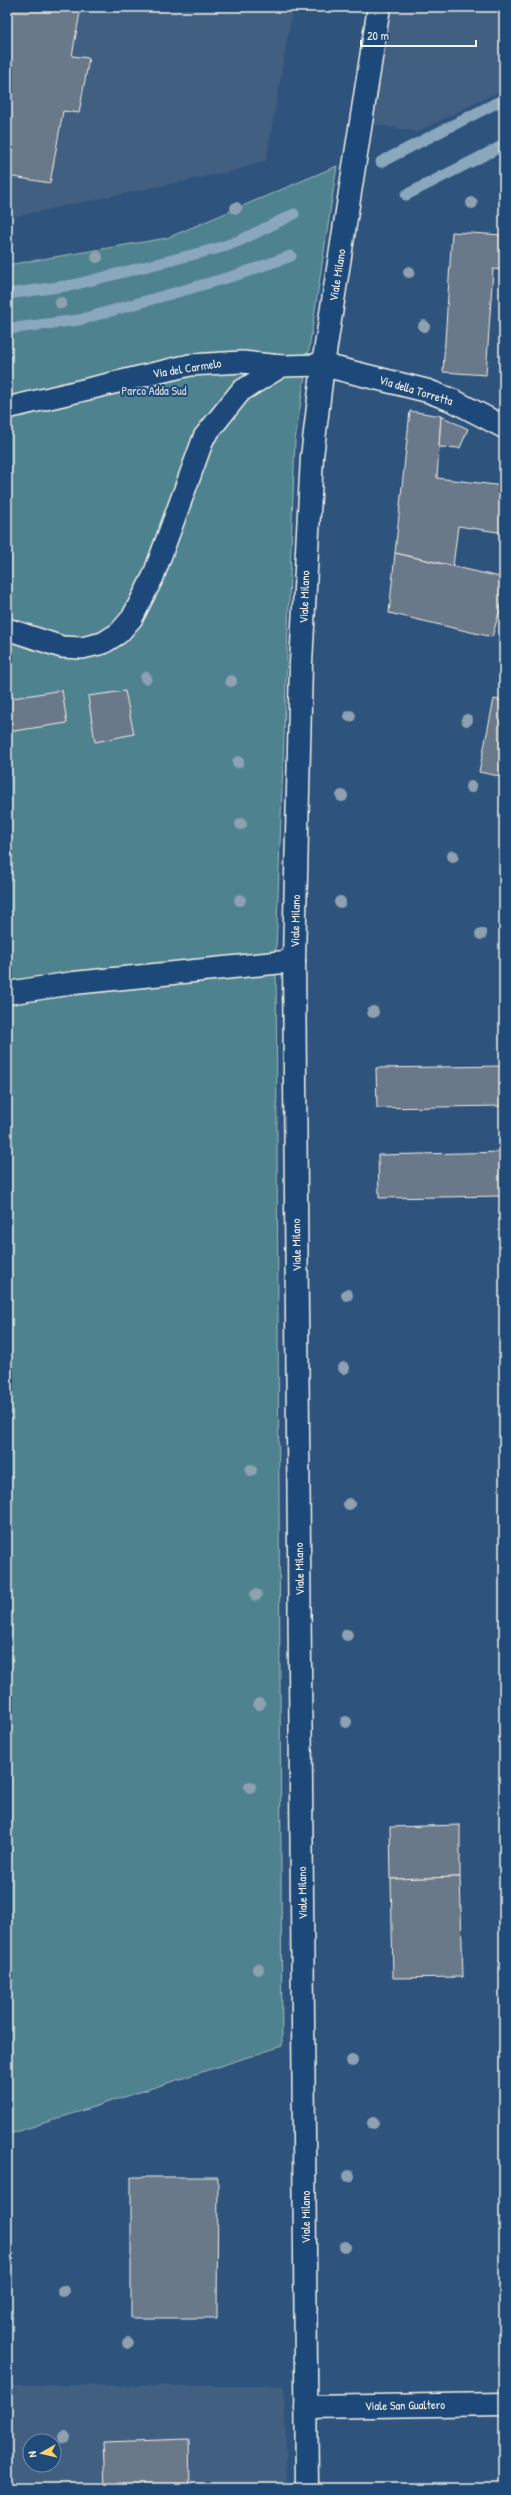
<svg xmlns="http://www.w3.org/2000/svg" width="511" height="2495" font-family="'Patrick Hand',sans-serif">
	<rect width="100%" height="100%" fill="#2e537d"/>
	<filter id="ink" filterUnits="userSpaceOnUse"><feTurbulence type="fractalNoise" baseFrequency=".025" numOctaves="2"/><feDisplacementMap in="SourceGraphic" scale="8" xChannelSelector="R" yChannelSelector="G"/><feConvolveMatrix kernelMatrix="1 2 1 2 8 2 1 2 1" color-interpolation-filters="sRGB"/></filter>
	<g filter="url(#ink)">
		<g fill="#405e81" fill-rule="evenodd">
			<polygon points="7,7 293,7 266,161 233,171 7,218"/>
			<polygon points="383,7 504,7 504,89 417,132 364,122"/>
			<path d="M7 2385 284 2386 287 2488H7ZM30 2441H54V2465H30Z"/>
		</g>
		<polygon fill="#4f828f" stroke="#a2babc" points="337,166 295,441 276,951 282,2046 7,2135 7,265 167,238"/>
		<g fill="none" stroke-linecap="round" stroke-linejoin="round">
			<g stroke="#8aa8bd" stroke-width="11">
				<polyline points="381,162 504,99"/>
				<polyline points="406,195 504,145"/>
				<polyline points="7,294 73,285 219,248 239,241 294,214"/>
				<polyline points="7,329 79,320 237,275 291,256"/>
			</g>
		</g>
		<g fill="#6a7989" stroke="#f4f1e8">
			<polygon points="7,7 81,7 72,56 89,58 79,113 63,111 50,183 7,176"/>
			<polygon points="452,232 504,235 504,270 493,269 486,375 443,372"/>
			<polygon points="410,411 441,416 437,478 504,486 504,533 458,526 453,566 395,553"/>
			<polygon points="441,416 468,429 460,448 439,447"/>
			<polygon points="395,553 504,578 504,596 492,637 389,613"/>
			<polygon points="504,596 504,610 500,608"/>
			<polygon points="62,690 67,723 7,732 7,699"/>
			<polygon points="125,691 134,734 95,742 88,696"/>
			<polygon points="494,699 504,701 504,777 479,772"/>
			<polygon points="504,1066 504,1106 377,1108 376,1068"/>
			<polygon points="504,1152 504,1196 379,1198 378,1155"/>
			<polygon points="460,1825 460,1877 391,1879 390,1827"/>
			<polygon points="460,1877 463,1977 393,1978 391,1879"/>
			<polygon points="131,2177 218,2177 217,2318 131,2318"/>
			<polygon points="189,2439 190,2488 105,2488 103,2442"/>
		</g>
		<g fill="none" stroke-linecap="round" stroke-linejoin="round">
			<defs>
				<g id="lane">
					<polyline points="7,408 190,365 242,362 282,366 323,365"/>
					<polyline points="7,629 62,647 82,648 103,643 119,633 132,618 153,577 204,437 241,391 282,366"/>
				</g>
				<g id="street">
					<polyline points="323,365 428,391 454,401 504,427"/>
					<polyline points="7,993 74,983 294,961"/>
					<polyline points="306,2407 504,2404"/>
				</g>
				<polyline id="secondary" points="307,2488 294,961 301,663 312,457 323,365 379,7"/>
			</defs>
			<use href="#lane" stroke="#f4f1e8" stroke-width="24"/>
			<use href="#street" stroke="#f4f1e8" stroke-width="25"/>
			<use href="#secondary" stroke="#f4f1e8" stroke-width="25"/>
			<use href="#lane" stroke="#1f4a7a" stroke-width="21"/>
			<use href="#street" stroke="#1f4a7a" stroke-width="22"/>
			<use href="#secondary" stroke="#1f4a7a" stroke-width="22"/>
		</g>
		<g fill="#8da1b1">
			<circle cx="472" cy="203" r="6"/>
			<circle cx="236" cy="208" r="6"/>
			<circle cx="97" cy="257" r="6"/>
			<circle cx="409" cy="272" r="6"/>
			<circle cx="61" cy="303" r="6"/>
			<circle cx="424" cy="326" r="6"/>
			<circle cx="146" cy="678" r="6"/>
			<circle cx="231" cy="681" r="6"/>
			<circle cx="350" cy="716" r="6"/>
			<circle cx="467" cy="720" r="6"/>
			<circle cx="238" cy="762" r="6"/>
			<circle cx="471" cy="787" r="6"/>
			<circle cx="342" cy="796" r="6"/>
			<circle cx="241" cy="824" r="6"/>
			<circle cx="453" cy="856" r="6"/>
			<circle cx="240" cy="900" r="6"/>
			<circle cx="340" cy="902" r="6"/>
			<circle cx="481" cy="934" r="6"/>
			<circle cx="373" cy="1012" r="6"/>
			<circle cx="347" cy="1295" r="6"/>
			<circle cx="344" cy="1368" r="6"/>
			<circle cx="251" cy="1470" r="6"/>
			<circle cx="349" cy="1504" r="6"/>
			<circle cx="256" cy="1595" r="6"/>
			<circle cx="347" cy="1635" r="6"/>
			<circle cx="259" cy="1704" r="6"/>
			<circle cx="346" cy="1722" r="6"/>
			<circle cx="250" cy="1787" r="6"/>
			<circle cx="258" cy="1969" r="6"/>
			<circle cx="352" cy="2061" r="6"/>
			<circle cx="373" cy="2123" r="6"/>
			<circle cx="349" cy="2176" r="6"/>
			<circle cx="345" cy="2247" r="6"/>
			<circle cx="63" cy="2291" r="6"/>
			<circle cx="128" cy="2343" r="6"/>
			<circle cx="64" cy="2437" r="6"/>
		</g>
	</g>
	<g text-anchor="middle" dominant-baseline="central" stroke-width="4" stroke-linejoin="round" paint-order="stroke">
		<g font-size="12" fill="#f4f1e8" stroke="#1f4a7a">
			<text transform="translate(337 275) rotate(-81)">Viale Milano</text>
			<text transform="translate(187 368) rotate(-9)">Via del Carmelo</text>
			<text transform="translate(416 390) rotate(17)">Via della Torretta</text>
			<text transform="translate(304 597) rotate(-88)">Viale Milano</text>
			<text transform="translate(295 921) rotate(-89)">Viale Milano</text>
			<text transform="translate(296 1245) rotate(-91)">Viale Milano</text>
			<text transform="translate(299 1569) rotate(-91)">Viale Milano</text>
			<text transform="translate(302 1893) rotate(-91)">Viale Milano</text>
			<text transform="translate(305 2217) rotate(-90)">Viale Milano</text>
			<text transform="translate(405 2405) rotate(-1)">Viale San Gualtero</text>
		</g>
		<g font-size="12" fill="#dbe0db" stroke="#1f4a7a">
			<text x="154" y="390">Parco Adda Sud</text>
		</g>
	</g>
	<rect width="511" height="2495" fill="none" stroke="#1f4a7a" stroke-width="24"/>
	<rect x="12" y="12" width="487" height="2471" fill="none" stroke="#f4f1e8" stroke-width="1.5" filter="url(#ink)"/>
	<g transform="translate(42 2453) rotate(262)"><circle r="19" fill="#1f4a7a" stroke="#748da6"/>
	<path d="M0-3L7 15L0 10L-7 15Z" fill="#ffd166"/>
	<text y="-6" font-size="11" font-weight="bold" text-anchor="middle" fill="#f4f1e8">N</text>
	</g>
	<path d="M361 40v6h115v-6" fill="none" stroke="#f4f1e8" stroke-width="2"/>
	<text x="367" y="40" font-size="12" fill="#f4f1e8" stroke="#1f4a7a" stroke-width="3" paint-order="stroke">20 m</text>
</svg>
